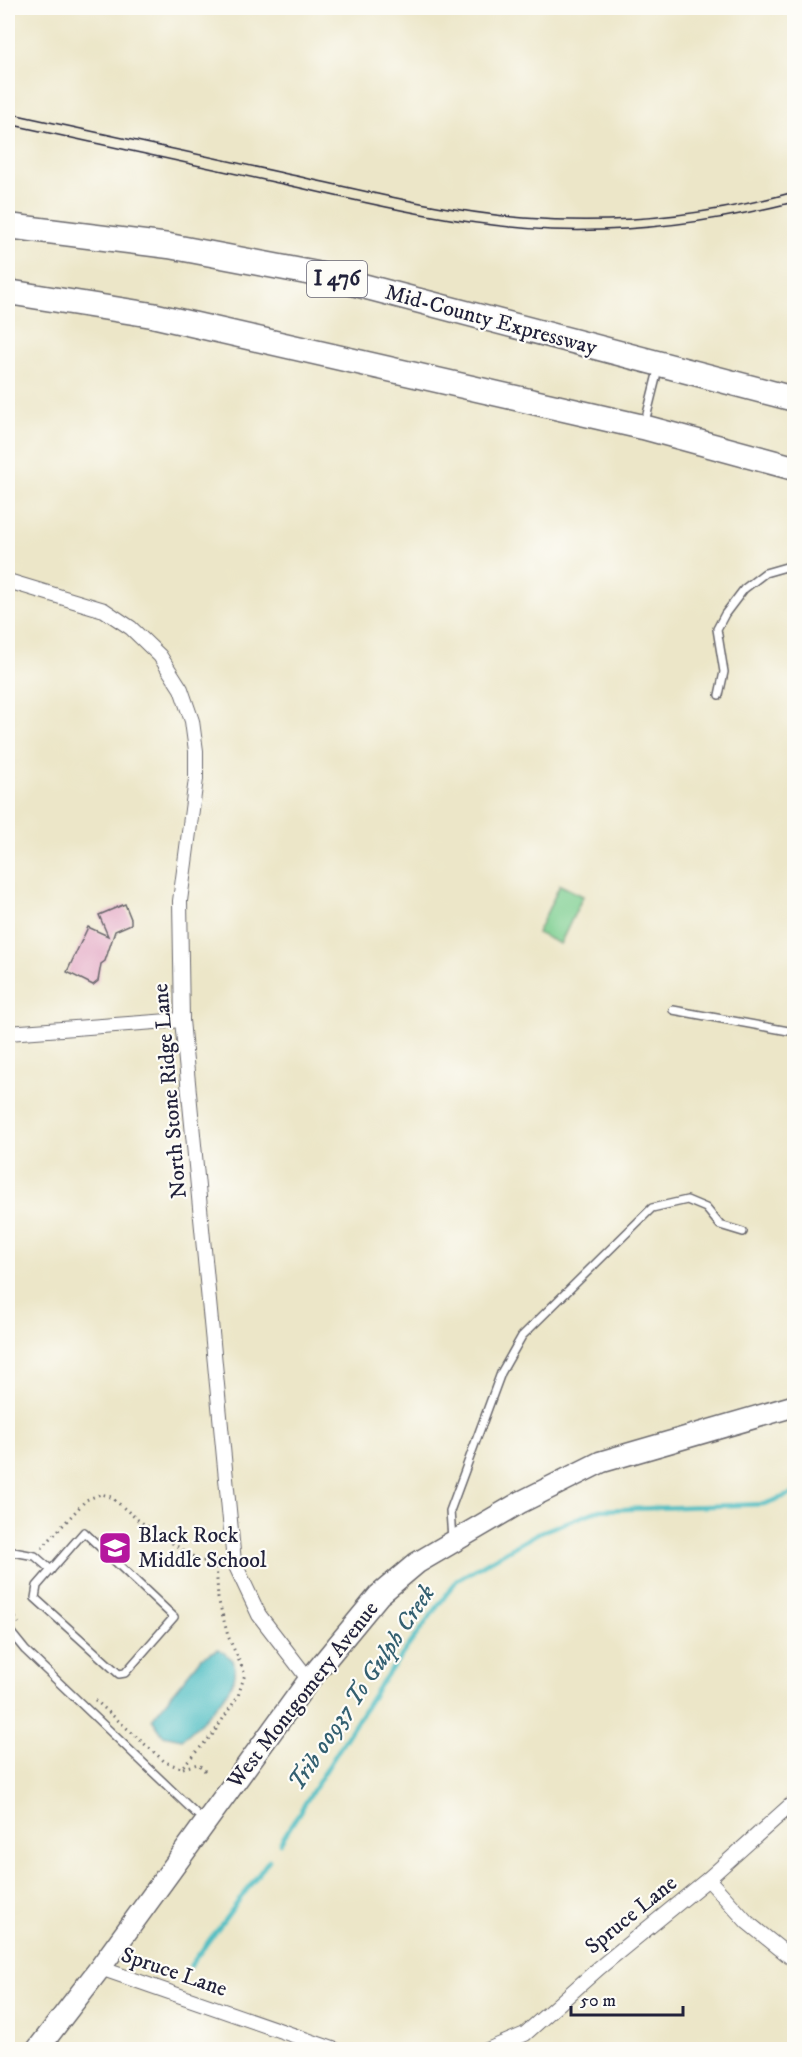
<svg xmlns="http://www.w3.org/2000/svg" width="802" height="2057" font-family="'IM FELL DW Pica',serif">
	<rect width="100%" height="100%" fill="#fdfcf7"/>
	<filter id="ink" filterUnits="userSpaceOnUse"><feTurbulence type="fractalNoise" baseFrequency=".0167" numOctaves="2"/><feDisplacementMap in="SourceGraphic" scale="12" xChannelSelector="R" yChannelSelector="G"/><feConvolveMatrix kernelMatrix="1 2 1 2 8 2 1 2 1" color-interpolation-filters="sRGB"/></filter>
	<filter id="wash" filterUnits="userSpaceOnUse"><feTurbulence type="fractalNoise" baseFrequency=".008" numOctaves="4" result="noise"/><feDisplacementMap in="SourceGraphic" scale="24" xChannelSelector="R" yChannelSelector="G"/><feGaussianBlur stdDeviation="1.35" result="paint"/><feColorMatrix in="noise" values="0 0 0 0 0 0 0 0 0 0 0 0 0 0 0 0 0 1.4 0 .05"/><feComposite in="paint" operator="in"/></filter>
	<g filter="url(#wash)">
		<rect width="100%" height="100%" fill="#ece6c8"/>
		<polygon fill="#7cce8f" stroke="#4f7865" stroke-width="1.5" points="560,885 583,896 560,944 537,933"/>
		<path fill="#4fbec3" stroke="#38707f" stroke-width="1.5" d="M219 1649 233 1660C234 1664 236 1670 235 1674 233 1691 196 1729 182 1739L163 1735 152 1719 201 1658Z"/>
		<g fill="none" stroke-linecap="round" stroke-linejoin="round">
			<g stroke="#4fbec3" stroke-width="4.5">
				<polyline points="280,1843 379,1686 457,1580 538,1533 599,1510 764,1504 794,1493"/>
				<polyline points="190,1966 269,1860"/>
			</g>
		</g>
		<g id="blocks">
			<polygon fill="#e2a4c2" points="125,904 131,919 131,924 115,931 105,961 101,964 98,981 93,985 67,972 88,927 108,936 99,915"/>
		</g>
	</g>
	<g filter="url(#ink)">
		<use href="#blocks" fill-opacity="0" stroke="#69676c" stroke-width="1.5"/>
		<g fill="none" stroke-linecap="round" stroke-linejoin="round">
			<defs>
				<g id="lane">
					<polyline points="645,422 659,366"/>
					<polyline points="719,695 724,672 717,629 725,614 744,589 765,573 786,567 794,570"/>
					<polyline points="673,1010 794,1032"/>
					<polygon points="84,1532 174,1617 125,1673 119,1674 35,1598 37,1586"/>
					<polyline points="452,1539 450,1511 501,1373 522,1336 652,1208 687,1200 706,1208 720,1225 743,1232"/>
					<polyline points="8,1551 35,1556 51,1570"/>
					<polyline points="8,1629 25,1650 204,1821"/>
				</g>
				<g id="street">
					<polyline points="8,581 104,610 131,628 160,656 181,689 192,721 196,751 196,779 180,901 182,1020 234,1562 259,1615 309,1680"/>
					<polyline points="8,1033 182,1020"/>
					<polyline points="708,1879 747,1922 794,1960"/>
					<polyline points="100,1968 336,2050"/>
					<polyline points="487,2050 525,2034 599,1968 708,1879 794,1802"/>
				</g>
				<polyline id="primary" points="37,2050 100,1968 309,1680 379,1595 417,1563 521,1502 601,1462 794,1406"/>
				<g id="highway">
					<polyline points="8,226 169,246 317,274 794,399"/>
					<polyline points="8,292 152,315 643,427 794,468"/>
				</g>
			</defs>
			<use href="#lane" stroke="#69676c" stroke-width="10"/>
			<use href="#street" stroke="#69676c" stroke-width="16"/>
			<use href="#primary" stroke="#69676c" stroke-width="24"/>
			<use href="#highway" stroke="#69676c" stroke-width="27"/>
			<g stroke="#69676c" stroke-width="3" stroke-dasharray="1.5 4.5" stroke-linecap="butt">
				<polyline points="42,1548 86,1500 101,1494 111,1497 138,1520 187,1553 201,1561 217,1561"/>
				<polyline points="8,1608 19,1623"/>
				<polyline points="95,1700 165,1762 181,1768 213,1734 238,1696 245,1674 228,1636 218,1598 216,1562"/>
				<polyline points="183,1768 198,1764 205,1771"/>
			</g>
			<use href="#lane" stroke="#fff" stroke-width="7"/>
			<use href="#street" stroke="#fff" stroke-width="14"/>
			<use href="#primary" stroke="#fff" stroke-width="21"/>
			<use href="#highway" stroke="#fff" stroke-width="24"/>
			<g stroke="#22223b" stroke-width="1.5">
				<path d="M8 113C96 133 185 152 274 171 357 189 440 211 524 218 615 225 707 216 794 192"/>
				<path d="M8 124C101 144 194 164 287 185 374 205 462 226 551 230 633 233 715 222 794 202"/>
			</g>
		</g>
	</g>
	<defs>
		<symbol id="school-square" viewBox="-11 -11 22 22"><rect x="-9" y="-9" width="18" height="18" rx="4" fill="#b5179e" stroke="#fdfcf7"/><path d="M0-5L7-2L0 1L-7-2ZM-4 1L0 2.5L4 1V4Q0 6-4 4Z" fill="#fff"/></symbol>
	</defs>
	<g fill-rule="evenodd">
		<use href="#school-square" x="96" y="1529" width="38" height="38"/>
	</g>
	<g text-anchor="middle" dominant-baseline="central" stroke-width="4.5" stroke-linejoin="round" paint-order="stroke">
		<rect fill="#fdfcf7" stroke="#646373" stroke-width="1.5" x="307" y="261" width="60" height="36" rx="4.5"/>
		<g font-size="21" font-weight="bold" fill="#22223b">
			<text x="337" y="279">I 476</text>
		</g>
		<g font-size="22" fill="#22223b" stroke="#fdfcf7">
			<text transform="translate(491 320) rotate(15)">Mid-County Expressway</text>
			<text transform="translate(170 1091) rotate(-95)">North Stone Ridge Lane</text>
			<text transform="translate(303 1695) rotate(-52)">West Montgomery Avenue</text>
			<text transform="translate(631 1915) rotate(-39)">Spruce Lane</text>
			<text transform="translate(174 1972) rotate(19)">Spruce Lane</text>
		</g>
		<g font-size="22" fill="#22223b" stroke="#fdfcf7" text-anchor="start">
			<text x="138" y="1535">Black Rock<tspan x="138" dy="25">Middle School</tspan></text>
		</g>
		<g font-size="24" font-style="italic" fill="#346071" stroke="#fdfcf7">
			<text transform="translate(362 1688) rotate(-56)">Trib 00937 To Gulph Creek</text>
		</g>
	</g>
	<rect width="802" height="2057" fill="none" stroke="#fdfcf7" stroke-width="30"/>
	<path d="M571 2006v9h112v-9" fill="none" stroke="#22223b" stroke-width="3"/>
	<text x="580" y="2006" font-size="18" fill="#22223b" stroke="#fdfcf7" stroke-width="4.5" paint-order="stroke">50 m</text>
</svg>
